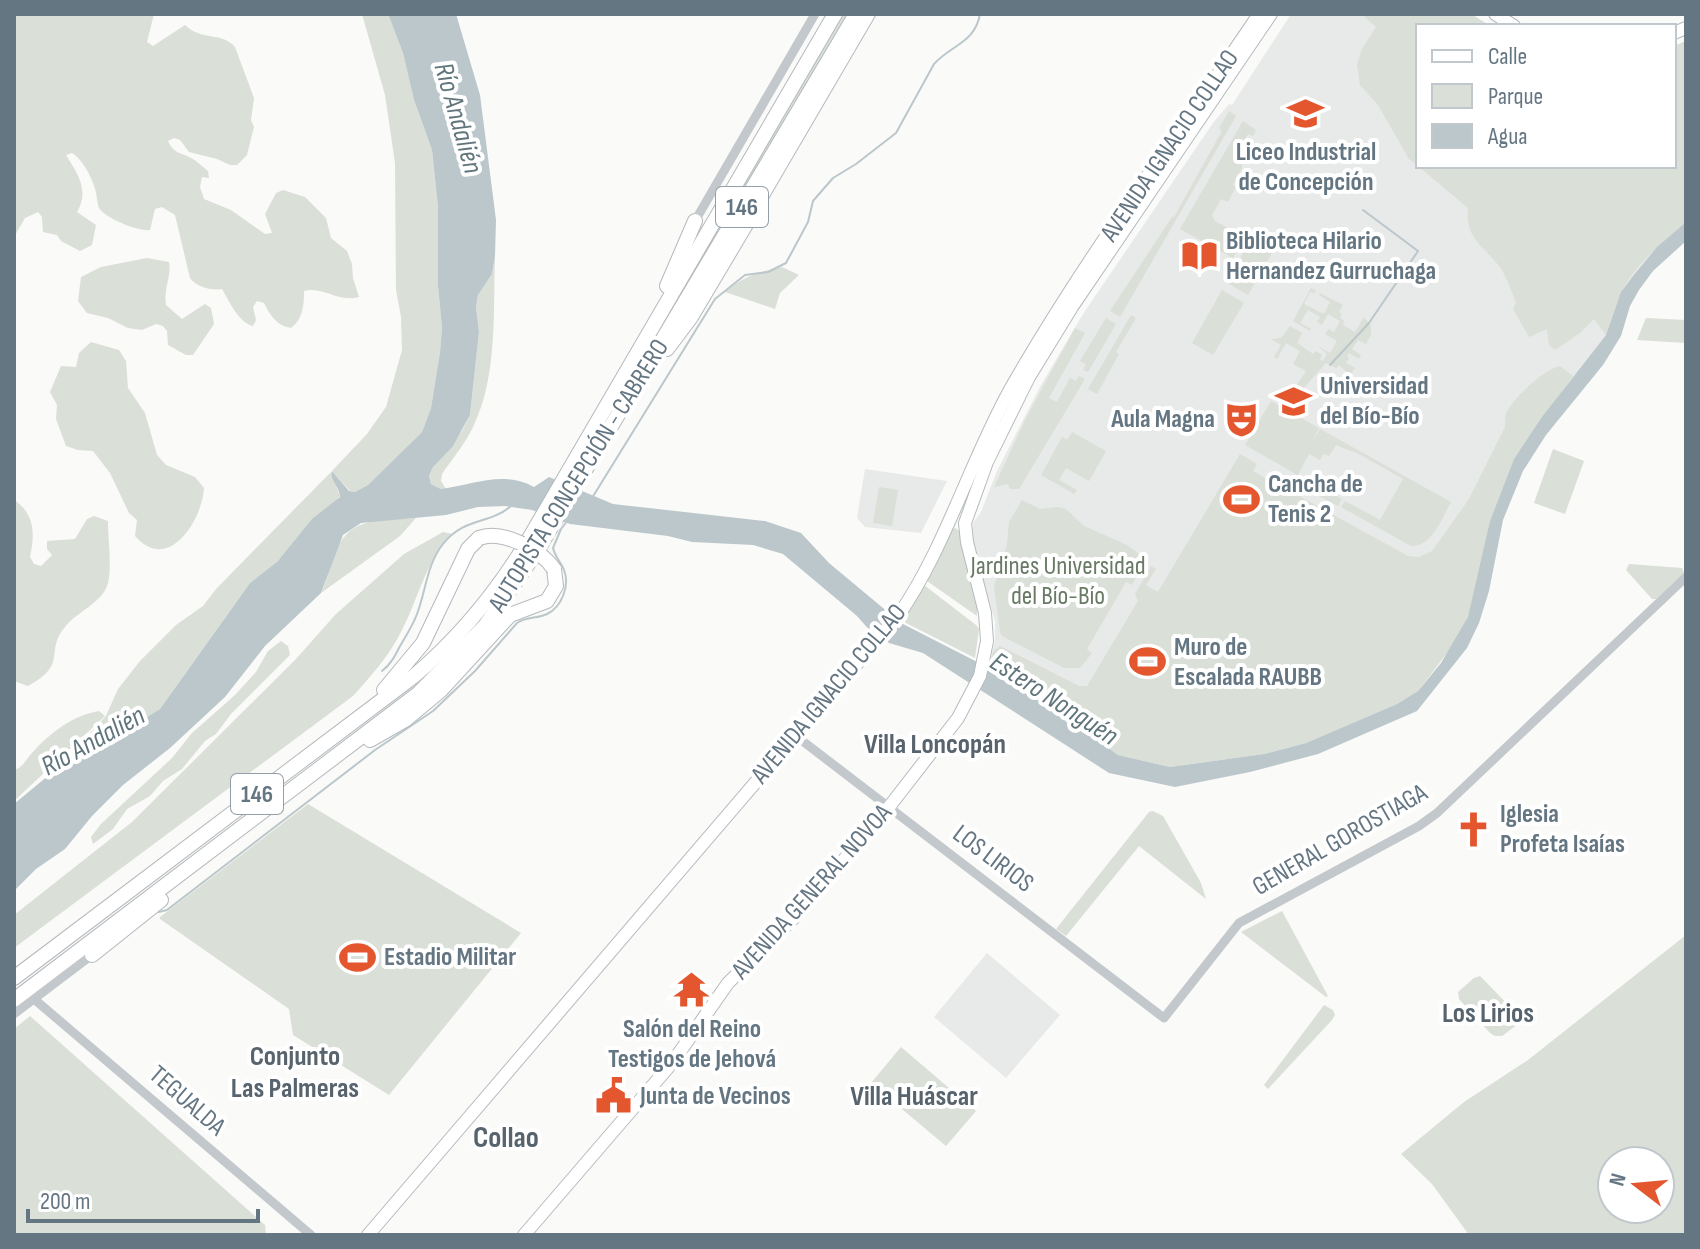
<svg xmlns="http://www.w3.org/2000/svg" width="1700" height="1249" font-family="'Sofia Sans Condensed',sans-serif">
	<rect width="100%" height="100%" fill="#fafaf8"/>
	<g fill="#e8e9e9">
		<polygon points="1291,14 1471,14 1491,26 1418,26 1418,166 1674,166 1674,46 1686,41 1686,222 1657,247 1606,335 1542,417 1484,557 1061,713 989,668 995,639 995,621 972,541 973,523 981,512 997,471 1041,385 1083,314 1213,123 1229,104 1232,105"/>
		<polygon points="865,469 947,481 921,533 865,527 857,518"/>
		<polygon points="987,953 1060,1015 1006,1078 934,1017"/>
	</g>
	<g fill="#dadfd7" fill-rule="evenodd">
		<path d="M14 14H154L147 42 153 46 185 25C203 42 221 31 235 47L254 98 251 120 254 127 247 155 237 165H230L217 159 189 152 180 140 174 138 168 141C174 154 180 152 191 158 197 161 203 167 208 171L209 178 202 177 200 187 204 199 231 210 265 234 272 233 265 214 276 193 283 190 305 197 326 218 331 238 347 251 352 264 353 278 359 297C339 303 322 286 304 291 304 305 303 319 291 328 277 326 270 315 264 303L257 301 253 307 256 320 253 326C239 323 229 301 222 289 211 291 197 287 190 278L175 215 162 207 155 209 150 230C139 232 105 218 99 208 97 203 97 195 95 189 92 177 82 159 72 153L66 155C77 173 90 190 77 212L96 225 92 245 80 251 61 241 57 235 43 232 42 217 38 212 25 218 14 237Z"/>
		<polygon points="362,14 388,14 403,53 414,100 432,150 438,207 438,286 442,328 440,352 431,408 422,432 368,485 355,492 350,491 332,471 367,434 386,407 402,350 401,317 396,290 395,163 385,95"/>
		<polygon points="843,14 850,14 595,444 657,331"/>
		<polygon points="1362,14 1471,14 1490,26 1418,26 1418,166 1409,159 1378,105 1360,85 1357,65 1362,49 1376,27"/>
		<path d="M1686 41V222C1663 242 1635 264 1621 293 1615 306 1611 321 1606 335L1594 319 1580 333 1555 350 1549 345 1547 329 1529 337 1513 309 1516 302C1511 291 1507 277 1500 267 1483 245 1465 239 1468 208L1418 166H1674V46Z"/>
		<polygon points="1229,111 1236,116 1120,317 1110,311 1172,217 1174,217 1222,131 1219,128"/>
		<polygon points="1243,121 1256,130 1253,136 1248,134 1240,149 1242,168 1233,185 1236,187 1228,202 1221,199 1212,215 1215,221 1244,237 1233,258 1180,229"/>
		<polygon points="1255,232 1277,244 1248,295 1226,282"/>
		<path d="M495 256C493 311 498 376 473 427 465 444 452 459 442 474L441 481 446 489H441L431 484 429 476 433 467 462 431 470 415 479 332 476 307 478 295 492 274Z"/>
		<path d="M147 258 169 262C172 275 163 289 166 305L182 319 205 304 211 308 214 324 193 355H186L168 345 167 331 163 326 156 324 142 330 128 328 108 318 87 313 78 301 81 277 101 267Z"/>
		<path d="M782 267 799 275 780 293 775 309 725 292C741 277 761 271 782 267Z"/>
		<polygon points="1311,288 1316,291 1314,293 1310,292 1304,304 1324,314 1330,302 1319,295 1320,293 1343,305 1339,312 1342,314 1340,318 1344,321 1343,325 1355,332 1364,317 1371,326 1371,335 1366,344 1358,340 1352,349 1361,355 1359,359 1349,353 1347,356 1349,358 1346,363 1355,368 1350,375 1339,365 1336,368 1326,363 1301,391 1295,388 1306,371 1293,364 1300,351 1286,343 1277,359 1274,357 1281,345 1271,339 1281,338 1290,326 1302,333 1297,343 1313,354 1316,351 1322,355 1320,360 1323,361 1327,354 1318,346 1330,353 1337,341 1325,334 1328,329 1334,332 1340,321 1328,314 1322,325 1317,322 1320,317 1308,310 1300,323 1311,329 1310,331 1293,321"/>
		<polygon points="1222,290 1244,303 1213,355 1192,343"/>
		<polygon points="1131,315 1136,318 1116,352 1119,354 1097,394 1088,389"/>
		<polygon points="1106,318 1116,324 1088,372 1083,370 1086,364 1080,361"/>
		<polygon points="1646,318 1686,320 1686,343 1637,340"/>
		<polygon points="1075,328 1085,333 1049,398 1057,402 1070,378 1076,381 1079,376 1085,379 1019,489 1010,489 1008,484 994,487 1026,418"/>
		<path d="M91 342 119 350 126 361 128 388 145 413 157 455 166 465 195 477 204 488C202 521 168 574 135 536L137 520 129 513 110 473 93 451 78 450 66 446 56 419 57 405 50 392 61 366 76 367 79 353Z"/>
		<path d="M1560 366 1573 376 1514 459 1490 521 1474 597 1468 617 1457 640 1418 691 1397 704 1306 743 1264 754 1170 767 1118 755 1061 713 1004 681 989 668 993 651 1000 646 1079 686H1087L1138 601 1135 594 1151 566 1156 569 1146 585 1158 592 1240 454 1257 464 1253 471 1279 486 1284 479 1293 484 1301 497 1408 556 1419 557 1432 551 1469 499 1505 427C1505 426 1505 415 1506 414 1512 399 1544 369 1560 366Z"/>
		<path d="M1271 401 1319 428 1310 445 1320 429 1451 502C1442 518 1432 547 1411 546L1341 507 1345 501 1380 520 1403 479 1359 454 1336 445 1329 456 1323 454 1320 460 1309 454 1298 475 1322 489 1320 492 1328 495 1330 492 1342 499 1338 506 1310 491 1294 473 1245 445Z"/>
		<polygon points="1072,432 1106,451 1089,481 1066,468 1059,480 1077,490 1074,494 1041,475 1062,437 1067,440"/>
		<polygon points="1553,449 1584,461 1565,514 1534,503"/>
		<polygon points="331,472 340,496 278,561 250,583 160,709 85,755 55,770 106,716 118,689 140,661 176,625 203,606 216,589"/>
		<polygon points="879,487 898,490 892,526 873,523"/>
		<path d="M14 500C35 514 35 534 30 557L34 564 41 566 52 555 47 549V541L75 539 87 519 94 516 108 521C108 540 112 565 108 583 103 603 76 612 65 627 44 652 69 664 28 686L14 681Z"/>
		<polygon points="1022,500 1040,509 1058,507 1066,509 1084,526 1127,545 1146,559 1132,585 1126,582 1087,649 1092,653 1080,668 1064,668 1002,636 1000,632 994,586 1007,544 1009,522"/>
		<path d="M416 518 400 536 321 593C328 579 330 565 336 551 350 516 383 520 416 518Z"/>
		<polygon points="952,526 961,532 977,605 977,616 927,581"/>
		<path d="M443 532 453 534C425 561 419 598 401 632 389 656 371 676 353 696L14 948V915L132 822 295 660 336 614 404 554Z"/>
		<polygon points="1629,564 1682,568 1684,573 1656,599 1652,599 1626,570"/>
		<polygon points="924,585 976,625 979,629 975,658 906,623 902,616"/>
		<polygon points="281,641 288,646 290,655 231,714 216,734 205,741 182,769 163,781 150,796 127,809 113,829 93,844 91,837 101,824 172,758 192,733 235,695 256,672 268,651"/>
		<path d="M99 711 105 716 14 801V770C24 767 25 760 32 753 50 733 73 715 99 711Z"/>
		<polygon points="308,804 521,933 389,1095 293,1035 289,1009 160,919 160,917"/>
		<polygon points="1153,811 1163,816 1201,883 1206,899 1139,846 1066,936 1056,929 1149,812"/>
		<polygon points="1282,911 1328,996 1326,997 1241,932"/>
		<path d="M1686 935V1235H1469L1432 1184 1401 1154 1464 1102 1528 1060ZM1612 1161H1660V1209H1612Z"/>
		<polygon points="1480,976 1519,1016 1518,1024 1502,1036 1495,1036 1490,1033 1459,999 1458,992 1474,978"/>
		<polygon points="1324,1005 1333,1010 1335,1015 1332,1020 1268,1089 1264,1085"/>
		<polygon points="30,1016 265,1225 266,1235 14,1235 14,1029"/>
		<polygon points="901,1047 976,1111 946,1146 871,1083"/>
	</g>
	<path fill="#bbc7cb" d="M388 14H456L480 95 496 220 495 256 492 274 478 295 476 307 479 332 470 415 453 446 433 467 429 476 431 484 441 489C473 485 503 470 534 487L549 477 613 504 765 521 801 533 829 563 901 623 989 668 1004 681 1061 713 1118 755 1170 767 1264 754 1306 743 1397 704 1418 691 1441 663 1468 617 1490 521 1514 459 1542 417 1606 335 1621 292 1633 276 1657 247 1686 222V241L1653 271 1639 290 1630 306 1621 336 1603 365 1546 435 1523 471 1503 520 1489 591 1479 623 1467 648 1417 711 1318 754 1250 772 1175 787 1109 773 923 653 889 643 872 633 857 616 783 554 753 545 692 542 668 536 570 524 532 510 505 506 478 507 446 515 361 523 343 535 321 593 265 646 225 697 170 748 123 785 92 816 65 849 36 869 14 891V804L55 770 85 755 160 709 250 583 278 561 312 519 340 497C340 487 329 479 332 471L349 491 355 492 368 485 422 432 431 408 440 352 442 328 438 286V207L432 150 414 100 403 53Z"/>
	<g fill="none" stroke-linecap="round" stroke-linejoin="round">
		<g stroke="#bbc7cb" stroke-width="2">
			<polyline points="1330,365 1369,323 1418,251 1363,210"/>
			<path d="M592 498 715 299 745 275 768 272 786 263 808 222 813 201 833 178 856 164 896 133 934 64C951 45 975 43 980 14"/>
			<path d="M382 671C391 664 395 656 400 646 406 636 413 625 417 614 426 590 427 564 443 544 464 517 489 525 511 506"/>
			<path d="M159 912 167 910 375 750 433 711 475 671 517 623C527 616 537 619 547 614 562 607 570 585 564 570 561 562 555 557 553 548L561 529 568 520"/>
		</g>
		<defs>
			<g id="major">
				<polyline points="1495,14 1514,26"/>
				<polyline points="1674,33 1686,28"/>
				<polyline points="751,216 869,14"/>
				<path d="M368 1235 898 616C945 549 970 461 1011 388 1085 258 1176 138 1259 14"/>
				<polyline points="524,1235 672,1063 728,983 795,917 889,807 958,718 980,676 987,641 985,613 967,542 965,523 987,462 1029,377 1072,307 1271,14"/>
			</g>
			<g id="highway">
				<polyline points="667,286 695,221"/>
				<polyline points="667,349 691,317 751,216"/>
				<polyline points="384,690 423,643 468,549 479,538"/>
				<polyline points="370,740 405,720 441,690 510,615 547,601 556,586 554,569"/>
				<polyline points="92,955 161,900"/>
				<path d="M14 978 414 676C459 638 495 594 526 544L835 14"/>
				<polyline points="14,1000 419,693 485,626 537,551 856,14"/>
			</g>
		</defs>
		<use href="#major" stroke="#b5babe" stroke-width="14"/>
		<use href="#highway" stroke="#b4b9bd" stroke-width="16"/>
		<g stroke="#c3c8cc" stroke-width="9">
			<polyline points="695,221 815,14"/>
			<polyline points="796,736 1164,1018 1239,923 1419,826 1437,813 1686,577"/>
			<polyline points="34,999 311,1235"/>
			<polyline points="14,1014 92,955"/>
		</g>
		<use href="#major" stroke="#fff" stroke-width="12"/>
		<use href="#highway" stroke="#fff" stroke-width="14"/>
		<defs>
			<path id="highway-bridge" d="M479 538C502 529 541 550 554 569"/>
		</defs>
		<use href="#highway-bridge" stroke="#b4b9bd" stroke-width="16" stroke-linecap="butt"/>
		<use href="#highway-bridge" stroke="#fff" stroke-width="14"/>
	</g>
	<defs>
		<symbol id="school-bare" viewBox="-9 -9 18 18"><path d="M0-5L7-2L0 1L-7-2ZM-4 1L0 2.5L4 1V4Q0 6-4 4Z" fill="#e4572e" stroke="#fff" stroke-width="2.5" paint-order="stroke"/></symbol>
		<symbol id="library-bare" viewBox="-9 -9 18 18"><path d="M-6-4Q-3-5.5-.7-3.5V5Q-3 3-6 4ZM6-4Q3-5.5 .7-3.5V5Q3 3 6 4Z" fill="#e4572e" stroke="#fff" stroke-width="2.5" paint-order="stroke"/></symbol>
		<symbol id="university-bare" viewBox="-9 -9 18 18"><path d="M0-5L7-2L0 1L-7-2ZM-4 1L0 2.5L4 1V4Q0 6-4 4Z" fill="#e4572e" stroke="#fff" stroke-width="2.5" paint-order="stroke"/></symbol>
		<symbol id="theatre-bare" viewBox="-9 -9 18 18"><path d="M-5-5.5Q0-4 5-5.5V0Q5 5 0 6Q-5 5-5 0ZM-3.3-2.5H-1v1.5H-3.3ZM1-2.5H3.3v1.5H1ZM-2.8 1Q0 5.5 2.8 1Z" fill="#e4572e" stroke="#fff" stroke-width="2.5" paint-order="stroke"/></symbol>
		<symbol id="stadium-bare" viewBox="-9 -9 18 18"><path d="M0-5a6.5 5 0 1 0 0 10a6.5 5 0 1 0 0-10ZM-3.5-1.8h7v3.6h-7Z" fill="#e4572e" stroke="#fff" stroke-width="2.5" paint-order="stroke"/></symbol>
		<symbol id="church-bare" viewBox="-9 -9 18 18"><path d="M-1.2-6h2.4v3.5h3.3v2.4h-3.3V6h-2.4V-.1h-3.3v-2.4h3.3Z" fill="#e4572e" stroke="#fff" stroke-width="2.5" paint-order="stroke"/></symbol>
		<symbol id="temple-bare" viewBox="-9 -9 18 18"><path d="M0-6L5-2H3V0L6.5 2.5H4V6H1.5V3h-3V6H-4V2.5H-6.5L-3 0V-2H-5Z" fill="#e4572e" stroke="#fff" stroke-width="2.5" paint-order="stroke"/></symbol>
		<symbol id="civic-bare" viewBox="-9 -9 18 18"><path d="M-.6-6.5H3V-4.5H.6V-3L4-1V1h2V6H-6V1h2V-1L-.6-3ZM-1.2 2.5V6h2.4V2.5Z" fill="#e4572e" stroke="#fff" stroke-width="2.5" paint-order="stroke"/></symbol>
	</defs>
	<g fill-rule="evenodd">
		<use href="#school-bare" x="1280" y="88" width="51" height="51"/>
		<use href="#library-bare" x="1174" y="230" width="51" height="51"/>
		<use href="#university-bare" x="1268" y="376" width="51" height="51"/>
		<use href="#theatre-bare" x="1216" y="394" width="51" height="51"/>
		<use href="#stadium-bare" x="1216" y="474" width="51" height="51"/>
		<use href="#stadium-bare" x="1122" y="636" width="51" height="51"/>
		<use href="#church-bare" x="1448" y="804" width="51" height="51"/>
		<use href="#stadium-bare" x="332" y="932" width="51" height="51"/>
		<use href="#temple-bare" x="666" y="964" width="51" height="51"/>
		<use href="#civic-bare" x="588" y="1070" width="51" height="51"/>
	</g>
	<g text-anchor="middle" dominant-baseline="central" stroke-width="8" stroke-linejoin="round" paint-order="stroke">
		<g fill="#fff" stroke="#939fa8" stroke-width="2">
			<rect x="716" y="187" width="52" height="40" rx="6"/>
			<rect x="231" y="774" width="52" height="40" rx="6"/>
		</g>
		<g font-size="24" font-weight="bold" fill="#657683">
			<text x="742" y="207">146</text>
			<text x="257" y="794">146</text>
		</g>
		<g font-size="26" fill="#657683" stroke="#fff">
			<text transform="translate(1170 146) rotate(-56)">AVENIDA IGNACIO COLLAO</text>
			<text transform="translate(579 476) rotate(-58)">AUTOPISTA CONCEPCIÓN - CABRERO</text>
			<text transform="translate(829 694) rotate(-50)">AVENIDA IGNACIO COLLAO</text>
			<text transform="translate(1340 840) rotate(-30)">GENERAL GOROSTIAGA</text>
			<text transform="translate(993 859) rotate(37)">LOS LIRIOS</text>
			<text transform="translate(812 892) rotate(-48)">AVENIDA GENERAL NOVOA</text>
			<text transform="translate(187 1101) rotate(41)">TEGUALDA</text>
		</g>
		<g font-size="26" font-weight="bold" fill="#657683" stroke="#fff" text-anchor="start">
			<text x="1306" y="152" text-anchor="middle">Liceo Industrial<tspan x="1306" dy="30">de Concepción</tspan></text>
			<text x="1226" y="241">Biblioteca Hilario<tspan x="1226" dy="30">Hernandez Gurruchaga</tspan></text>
			<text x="1320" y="386">Universidad<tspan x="1320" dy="30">del Bío-Bío</tspan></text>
			<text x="1215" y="419" text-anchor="end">Aula Magna</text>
			<text x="1268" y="484">Cancha de<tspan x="1268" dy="30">Tenis 2</tspan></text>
			<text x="1174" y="647">Muro de<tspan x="1174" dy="30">Escalada RAUBB</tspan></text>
			<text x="1500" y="814">Iglesia<tspan x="1500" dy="30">Profeta Isaías</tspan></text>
			<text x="384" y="957">Estadio Militar</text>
			<text x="692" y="1029" text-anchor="middle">Salón del Reino<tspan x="692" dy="30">Testigos de Jehová</tspan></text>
			<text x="640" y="1096">Junta de Vecinos</text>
		</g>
		<g font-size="26" fill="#687a64" stroke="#fff">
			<text x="1058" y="566">Jardines Universidad<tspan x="1058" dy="30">del Bío-Bío</tspan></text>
		</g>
		<g font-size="28" font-style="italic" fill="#60757c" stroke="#fff">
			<text transform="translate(458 118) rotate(74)">Río Andalién</text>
			<text transform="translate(1054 699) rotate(33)">Estero Nonguén</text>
			<text transform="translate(93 741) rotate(-29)">Río Andalién</text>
		</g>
		<g font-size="28" font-weight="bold" fill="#57646e" stroke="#fff">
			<text x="935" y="744">Villa Loncopán</text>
			<text x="1488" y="1013">Los Lirios</text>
			<text x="295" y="1056">Conjunto<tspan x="295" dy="32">Las Palmeras</tspan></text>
			<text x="914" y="1096">Villa Huáscar</text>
		</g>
		<g font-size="30" font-weight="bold" fill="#57646e" stroke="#fff">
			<text x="506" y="1138">Collao</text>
		</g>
	</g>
	<rect width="1700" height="1249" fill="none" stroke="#657683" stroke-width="32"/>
	<rect x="1416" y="24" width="260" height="144" fill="#ffffff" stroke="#c1c8cd" stroke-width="2"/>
	<rect x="1432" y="50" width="40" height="12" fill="#ffffff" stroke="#c1c8cd" stroke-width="2"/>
	<text x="1488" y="64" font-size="24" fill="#657683">Calle</text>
	<rect x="1432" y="84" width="40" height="24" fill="#dadfd7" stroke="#c1c8cd" stroke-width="2"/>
	<text x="1488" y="104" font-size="24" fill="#657683">Parque</text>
	<rect x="1432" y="124" width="40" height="24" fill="#bbc7cb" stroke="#c1c8cd" stroke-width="2"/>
	<text x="1488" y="144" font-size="24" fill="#657683">Agua</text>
	<g transform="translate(1636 1185) rotate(286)"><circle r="38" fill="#ffffff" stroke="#c1c8cd" stroke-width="2"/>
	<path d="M0-6L14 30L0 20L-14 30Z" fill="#e4572e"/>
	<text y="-12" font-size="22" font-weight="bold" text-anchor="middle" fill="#657683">N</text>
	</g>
	<path d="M28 1209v12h230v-12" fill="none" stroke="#657683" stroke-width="4"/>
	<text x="40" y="1209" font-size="24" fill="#657683" stroke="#ffffff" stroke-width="6" paint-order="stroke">200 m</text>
</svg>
